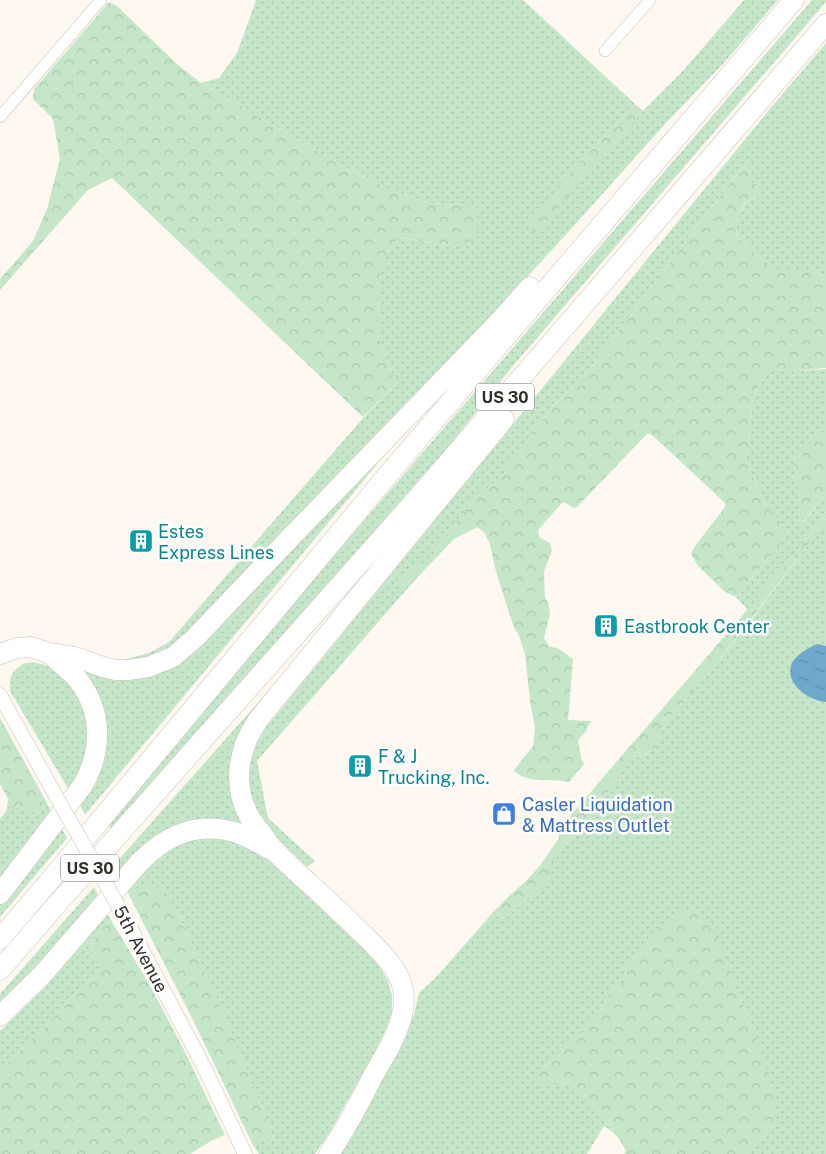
<svg xmlns="http://www.w3.org/2000/svg" width="826" height="1154" font-family="'Public Sans',sans-serif">
	<defs>
		<pattern id="grass-dots" width="8" height="8" patternUnits="userSpaceOnUse" patternTransform="scale(1.25)"><rect width="8" height="8" fill="#c6e6c9"/><path d="M2 2h.1M6 6h.1" fill="none" stroke="#abc6ad" stroke-width="1.8" stroke-linecap="round"/></pattern>
		<pattern id="forest-crowns" width="20" height="18" patternUnits="userSpaceOnUse" patternTransform="scale(1.25)"><rect width="20" height="18" fill="#c6e6c9"/><path d="M2 6a3 3 0 1 1 6 0M12 15a3 3 0 1 1 6 0" fill="none" stroke="#abc6ad"/></pattern>
		<pattern id="water-ripples" width="26" height="14" patternUnits="userSpaceOnUse" patternTransform="scale(1.25)"><rect width="26" height="14" fill="#6ea8ca"/><path d="M2 4q2-2 4 0t4 0M15 11q2-2 4 0t4 0" fill="none" stroke="#5b89a4"/></pattern>
	</defs>
	<rect width="100%" height="100%" fill="#fef8f1"/>
	<g fill="url(#grass-dots)">
		<polygon points="256,0 523,0 635,104 583,159 536,232 643,111 682,72 744,0 778,0 722,65 665,124 571,229 520,285 169,653 124,664 126,659 149,653 169,642 363,418 396,384 378,335 379,281 386,253 397,237 457,247 465,205 427,203 390,190 343,166 201,83 219,78 237,53"/>
		<polygon points="812,0 826,0 826,2 512,367 450,445 348,561 111,828 108,826 325,566"/>
		<polygon points="826,43 826,275 803,270 777,270 755,254 736,235 738,216 746,202 760,196 755,184 747,181 751,171 745,165 726,188 589,370 554,405 501,477 476,497 456,522 446,537 437,547 433,558 426,562 421,566 414,567 408,574 399,576 395,579 398,583 414,581 257,761 268,818 315,861 307,867 275,836 255,810 251,794 248,775 251,759 257,743 265,729 613,301 774,104"/>
		<polygon points="774,369 797,371 826,369 826,432 817,432 793,459 795,469 793,478 798,488 800,523 803,523 826,494 826,512 796,553 748,610 736,597 790,532 767,507 746,463 750,428 753,398 763,378"/>
		<polygon points="375,461 378,463 85,815 80,805 94,782 80,667 141,677"/>
		<polygon points="826,519 826,1154 746,1154 749,1149 767,1134 755,1036 738,994 653,933 645,948 627,965 624,983 614,989 608,995 601,1009 585,1032 563,1050 556,1059 543,1067 551,1085 572,1083 611,1123 613,1132 604,1126 587,1154 340,1154 407,1033 414,1014 419,993 439,974 496,909 499,917 505,918 551,877 551,863 570,838 574,830 583,828 589,826 591,814 601,798 613,786 620,771 629,757 643,756 657,746 660,735 668,719 710,672 754,616 808,545"/>
		<polygon points="302,653 254,713 242,820 239,824 223,821 118,875 113,866"/>
		<path d="M25 663C29 663 34 662 37 663 73 670 93 717 87 750 84 765 77 777 69 790L10 691C10 674 11 672 25 663Z"/>
		<polygon points="8,799 17,808 34,812 46,801 51,812 0,879 0,819 7,810"/>
		<polygon points="61,827 67,838 0,917 0,905"/>
		<path d="M222 837 260 852 283 873 365 950 378 965 387 979 392 995V1012L387 1027 377 1048 330 1132 315 1154H259L252 1143 274 1139 222 1010 177 912 135 889 129 895 127 891C144 872 162 849 187 841 198 838 210 838 222 837Z"/>
		<polygon points="94,887 99,897 63,939 0,1005 0,994"/>
		<polygon points="108,914 111,920 92,940 91,949 100,968 42,1030 0,1070 0,1031 43,989"/>
	</g>
	<g fill="url(#forest-crowns)">
		<polygon points="109,2 117,6 178,65 201,83 343,166 390,190 427,203 465,205 477,215 478,237 457,247 398,237 386,253 379,281 378,335 396,384 363,417 112,178 88,190 0,290 0,279 33,241 47,209 60,159 53,119 33,99 34,89"/>
		<polygon points="635,104 643,111 536,233 531,228 529,220 583,159"/>
		<path d="M745 165 751 171 747 181 755 184 762 189 760 196 745 202 738 216 736 235 755 254 777 270H803L826 275V368L797 371 774 369 763 378 753 398 750 428 746 463 767 507 790 532 736 597 725 592 698 566 691 554 695 546 725 507V503L651 434H647L577 507 574 508 564 502 561 504 539 529 538 533 540 538 550 543 552 551 544 571 545 598 548 602 550 614 544 638 549 646 559 649 573 659 568 720 591 721 586 731 578 740 581 758 584 764 569 782C553 778 524 784 514 770L533 746 535 727 530 702 525 654 519 636 513 625 495 568 490 544 484 532 477 527 454 539 414 581 398 583 395 579 399 576 408 574 414 567 421 566 427 558H433L437 547 446 537 456 522 476 497 501 477 554 405 589 370 726 188Z"/>
		<polygon points="817,432 826,432 826,494 802,523 800,523 798,488 793,478 795,469 793,459 797,452"/>
		<polygon points="826,512 826,519 808,545 710,672 668,719 660,735 657,746 643,756 629,757 620,771 613,786 601,798 591,813 589,826 583,828 574,830 570,838 551,863 551,877 505,918 499,917 496,909 509,896 526,881 539,867 559,838 558,830 796,553"/>
		<polygon points="0,718 46,801 34,812 17,808 8,799 0,784"/>
		<polygon points="145,885 164,889 177,912 222,1010 274,1139 252,1143 194,1022 129,895 135,889"/>
		<polygon points="688,909 704,919 721,945 738,994 766,1063 773,1090 777,1114 775,1124 767,1134 749,1149 746,1154 624,1154 626,1151 620,1140 613,1132 611,1123 572,1083 551,1085 539,1083 536,1072 556,1059 563,1050 585,1030 601,1009 608,995 614,989 624,983 627,965 645,948 653,933"/>
		<polygon points="111,920 152,989 185,1052 225,1135 211,1141 190,1154 0,1154 0,1070 42,1030 100,968 91,949 92,940"/>
	</g>
	<path fill="url(#water-ripples)" d="M817 644 826 646V702C809 701 783 683 792 663 797 654 808 648 817 644Z"/>
	<g fill="none" stroke-linecap="round" stroke-linejoin="round">
		<defs>
			<g id="minor">
				<polyline points="605,51 650,0"/>
				<polyline points="0,117 101,0"/>
			</g>
			<g id="tertiary">
				<polyline points="0,695 47,780"/>
				<polyline points="129,925 205,1069 245,1154"/>
			</g>
			<g id="motorway">
				<polyline points="0,654 17,648 31,647 49,653 75,657 103,667 116,670 128,670 148,667 173,657 195,638 290,538 497,324 530,287"/>
				<path d="M0 894 83 785C103 749 103 709 75 676 67 668 57 661 49 653"/>
				<polyline points="0,939 47,884 392,470 794,0"/>
				<polyline points="0,970 58,903 421,494 826,24"/>
				<path d="M0 1016 42 975 139 863C167 834 198 821 238 833 249 837 259 843 269 849"/>
				<path d="M329 1154C345 1130 359 1104 372 1078 385 1054 404 1028 404 998 404 973 382 953 365 936 347 919 329 901 310 884 299 874 287 864 277 853 271 848 267 841 263 835 257 828 251 821 248 814 232 783 239 747 258 720L504 419"/>
			</g>
		</defs>
		<use href="#minor" stroke="#cbc1b7" stroke-width="12"/>
		<use href="#tertiary" stroke="#cbc1b7" stroke-width="15"/>
		<use href="#motorway" stroke="#cbc1b7" stroke-width="21"/>
		<use href="#minor" stroke="#fff" stroke-width="11"/>
		<use href="#tertiary" stroke="#fff" stroke-width="14"/>
		<use href="#motorway" stroke="#fff" stroke-width="20"/>
		<defs>
			<polyline id="tertiary-bridge" points="47,780 129,925"/>
		</defs>
		<use href="#tertiary-bridge" stroke="#cbc1b7" stroke-width="15" stroke-linecap="butt"/>
		<use href="#tertiary-bridge" stroke="#fff" stroke-width="14"/>
	</g>
	<defs>
		<symbol id="building-square" viewBox="-11 -11 22 22"><rect x="-9" y="-9" width="18" height="18" rx="4" fill="#0f9aa8" stroke="#fff"/><path d="M-4-6H4V6H1V3H-1V6H-4ZM-2.5-4.3h1.7v1.8h-1.7ZM.8-4.3h1.7v1.8H.8ZM-2.5-1h1.7V.8h-1.7ZM.8-1h1.7V.8H.8Z" fill="#fff"/></symbol>
		<symbol id="shop-square" viewBox="-11 -11 22 22"><rect x="-9" y="-9" width="18" height="18" rx="4" fill="#3f7fe0" stroke="#fff"/><path d="M-5-2.5h2.3a2.7 3.5 0 0 1 5.4 0H5L5.5 6h-11ZM-1.5-2.5h3a1.5 2.3 0 0 0-3 0Z" fill="#fff"/></symbol>
	</defs>
	<g fill-rule="evenodd">
		<use href="#building-square" x="127" y="527" width="28" height="28"/>
		<use href="#building-square" x="592" y="612" width="28" height="28"/>
		<use href="#building-square" x="346" y="752" width="28" height="28"/>
		<use href="#shop-square" x="490" y="800" width="28" height="28"/>
	</g>
	<g text-anchor="middle" dominant-baseline="central" stroke-width="5" stroke-linejoin="round" paint-order="stroke">
		<g fill="#fff" stroke="#6f6c69" stroke-width="1">
			<rect x="476" y="383.5" width="58" height="27" rx="4"/>
			<rect x="61" y="854.5" width="58" height="27" rx="4"/>
		</g>
		<g font-size="16" font-weight="bold" fill="#312d29">
			<text x="505" y="397">US 30</text>
			<text x="90" y="868">US 30</text>
		</g>
		<g font-size="18" fill="#0d838f" stroke="#fff" text-anchor="start">
			<text x="158" y="531">Estes<tspan x="158" dy="21">Express Lines</tspan></text>
			<text x="624" y="626">Eastbrook Center</text>
			<text x="378" y="756">F &amp; J<tspan x="378" dy="21">Trucking, Inc.</tspan></text>
		</g>
		<g font-size="18" fill="#366cbe" stroke="#fff" text-anchor="start">
			<text x="522" y="804">Casler Liquidation<tspan x="522" dy="21">&amp; Mattress Outlet</tspan></text>
		</g>
		<g font-size="18" fill="#312d29" stroke="#fff">
			<text transform="translate(141 949) rotate(62)">5th Avenue</text>
		</g>
	</g>
</svg>
